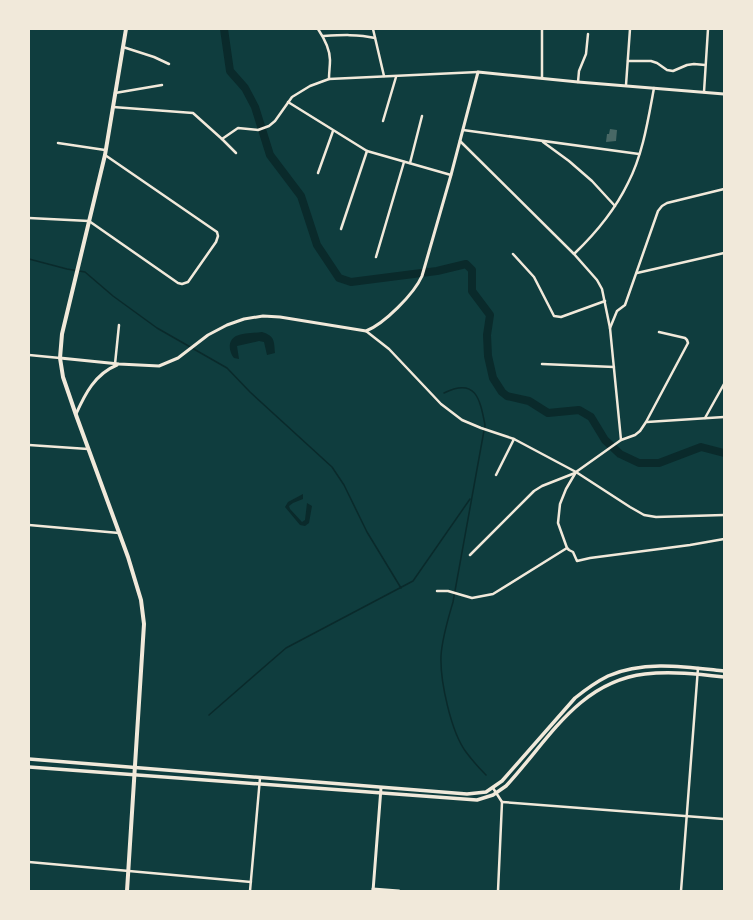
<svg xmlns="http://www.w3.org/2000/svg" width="753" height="920" font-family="'Roboto Condensed',sans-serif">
	<rect width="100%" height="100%" fill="#0f3d3e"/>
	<g fill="#0a2a2b">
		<path d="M262 332C275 336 274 341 275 353L267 355 264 342 259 341 237 346 239 359 234 358C229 352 227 341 236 336 243 333 254 333 262 332Z"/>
		<polygon points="303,494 303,499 293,503 289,506 290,509 302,522 305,520 307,503 312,506 309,523 305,526 300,525 285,507 288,502"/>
	</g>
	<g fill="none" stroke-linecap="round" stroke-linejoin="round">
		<g stroke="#0a2a2b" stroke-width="1.5">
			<polyline points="29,259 67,269 85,272 113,296 157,328 227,368 250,392 332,467 344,485 367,532 401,588"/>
			<path d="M444 393C476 377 480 399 485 425L453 602C448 619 442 638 441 656 440 681 451 732 466 752 472 760 479 768 486 775"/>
			<polyline points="209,715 286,648 413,581 470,499"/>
		</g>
		<polyline stroke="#0a2a2b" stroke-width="8" points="224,29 230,71 245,88 255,107 270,155 301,196 317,245 339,278 351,282 437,271 466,264 472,270 472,291 490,315 487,335 488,356 493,378 502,392 507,396 529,401 548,413 579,410 591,417 605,440 620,454 639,463 659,463 701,447 724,453"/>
	</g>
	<polygon fill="#486865" points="610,129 617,130 616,141 606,142 607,134 609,134"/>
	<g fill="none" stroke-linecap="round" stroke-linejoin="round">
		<g stroke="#f1e9da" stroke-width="2.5">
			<path d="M318 29C324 38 330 48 330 60 330 66 329 72 329 79"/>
			<polyline points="373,29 384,76"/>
			<polyline points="542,29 542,78"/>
			<path d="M323 36C341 35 358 34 375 38"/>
			<polyline points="123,47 154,57 169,64"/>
			<polyline points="628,61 651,61 657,63 667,70 673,71 687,65 694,64 705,65"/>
			<polyline points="578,82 579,71 586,54 588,34"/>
			<polyline points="626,85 630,29"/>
			<polyline points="704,92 708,29"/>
			<polyline points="115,93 162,85"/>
			<polyline points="288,102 367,151 451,175"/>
			<polyline points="113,107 193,113 222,139 236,153"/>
			<polyline points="383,121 396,77"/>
			<polyline points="463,130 639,154"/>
			<polyline points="222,139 238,128 258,130 269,126 275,121 292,97 310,86 329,79 478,72"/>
			<polyline points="460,141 574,254 597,280 602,289 610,328 621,440"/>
			<polyline points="543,142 569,161 592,181 615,206"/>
			<polyline points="58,143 105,150"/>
			<polyline points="410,163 422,116"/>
			<polyline points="318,173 333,131"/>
			<polyline points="29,218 89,221 178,283 182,284 188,282 216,242 218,236 217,232 105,155"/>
			<polyline points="341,229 367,151"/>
			<polyline points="513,254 534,277 554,316 561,317 605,301"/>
			<path d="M574 254C596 233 615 210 628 183 643 154 648 120 654 88"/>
			<polyline points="376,257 404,162"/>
			<polyline points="637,273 724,253"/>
			<polyline points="610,328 617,311 625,305 658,211 662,206 667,203 724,189"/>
			<polyline points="366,331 389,349 441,404 462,420 481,428 514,439 576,472 630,507 644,515 656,517 724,515"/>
			<polyline points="659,332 685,338 687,340 688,343 646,422 640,431 635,435 621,440 576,472 566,489 560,504 558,523 567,548 569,550 573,552 577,561 590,558 690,545 724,539"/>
			<polyline points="29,355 60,358"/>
			<polyline points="115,364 119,325"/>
			<polyline points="542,364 614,367"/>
			<polyline points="705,418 724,384"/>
			<polyline points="647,422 724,417"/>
			<polyline points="29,445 88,449"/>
			<polyline points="496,475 514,439"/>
			<polyline points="29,525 119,533"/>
			<polyline points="470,555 534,491 542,486 575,473"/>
			<polyline points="437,591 448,591 472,598 493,594 567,548"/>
			<polyline points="493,788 502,802 498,891"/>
			<polyline points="502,802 724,819"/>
			<polyline points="29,862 251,882"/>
			<polyline points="250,891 260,778"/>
			<polyline points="681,891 698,668"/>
		</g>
		<g stroke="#f1e9da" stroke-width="3">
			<path d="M60 358 119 364 159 366 178 358 208 335 227 325 244 319 263 316 280 317 366 331C384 324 414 294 422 276L451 175 478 72 578 82 724 94"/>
			<path d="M76 414C85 394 95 374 117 365"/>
			<polyline points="373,889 399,891"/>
			<polyline points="373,891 381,788"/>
		</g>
		<g stroke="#f1e9da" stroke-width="3.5">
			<path d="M29 759 467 794 486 792 502 781 575 698C585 690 596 682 608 676 644 660 687 667 724 671"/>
			<path d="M29 767 477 800 493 795 506 786C548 741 578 682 645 674 671 671 698 674 724 677"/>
		</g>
		<polyline stroke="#f1e9da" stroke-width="4" points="126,29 105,155 62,334 60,358 63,377 76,415 128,557 141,600 144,624 127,891"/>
	</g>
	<rect width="753" height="920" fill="none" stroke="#f1e9da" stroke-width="60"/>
</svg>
